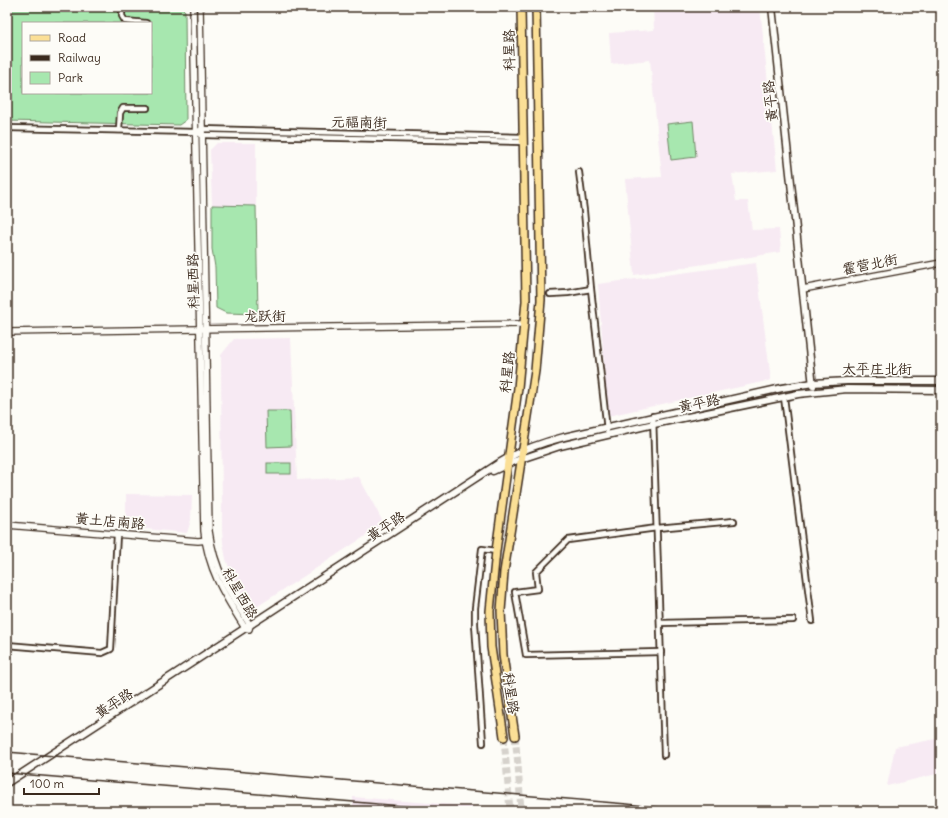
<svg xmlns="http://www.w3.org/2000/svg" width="948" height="818" font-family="Delius,'LXGW WenKai TC',sans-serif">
	<rect width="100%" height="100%" fill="#fdfcf7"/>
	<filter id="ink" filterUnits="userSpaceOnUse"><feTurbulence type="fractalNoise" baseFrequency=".025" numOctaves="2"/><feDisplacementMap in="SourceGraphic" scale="8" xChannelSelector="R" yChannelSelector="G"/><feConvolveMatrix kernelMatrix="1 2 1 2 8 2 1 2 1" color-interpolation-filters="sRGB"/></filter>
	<g filter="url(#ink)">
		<g fill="#f7eaf3">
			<polygon points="653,7 760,7 777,170 732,174 736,201 748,201 752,230 779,229 781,252 634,275 625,179 662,177 650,60 611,64 609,33 654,30"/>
			<polygon points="217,143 256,143 256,206 212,205 210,150"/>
			<polygon points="756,263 771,380 608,416 598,284"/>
			<polygon points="291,338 297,480 359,477 384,524 252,610 249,610 232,577 226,559 223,543 222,530 221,355 234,339"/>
			<polygon points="126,494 192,495 191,520 187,533 126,527"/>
			<polygon points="941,738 941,773 887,786 895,747"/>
			<polygon points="353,797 531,811 353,811"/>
		</g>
		<g fill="#a7e7af" stroke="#718866" fill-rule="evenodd">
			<path d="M7 7H181L185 11 186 120 179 125 7 121ZM23 23H151V93H23Z"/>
			<polygon points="693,121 696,157 671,160 667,124"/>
			<polygon points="212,205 256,206 258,314 226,313 216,308 215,267 212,249"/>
			<polygon points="290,411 291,446 267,447 266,411"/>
			<rect x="267" y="463" width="24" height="11"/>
		</g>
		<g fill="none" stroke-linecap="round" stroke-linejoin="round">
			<g stroke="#d6d2cc" stroke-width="7" stroke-dasharray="7 3.5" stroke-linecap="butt">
				<polyline points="515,736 518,765 521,811"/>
				<polyline points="504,737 510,811"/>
			</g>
			<defs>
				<g id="minor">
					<polyline points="122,7 122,16 125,21 146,23"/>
					<polyline points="7,128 196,132 202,135 523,142"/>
					<polyline points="119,130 120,113 123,108 147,108"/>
					<polyline points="196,132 202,129 523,137"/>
					<polyline points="579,172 584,211 591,289 607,430"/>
					<polyline points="550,294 568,293 591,289"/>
					<polyline points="784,397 812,621"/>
					<polyline points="653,416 664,755"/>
					<polyline points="660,623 793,620"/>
					<polyline points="7,645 102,653 111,649 117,534"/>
					<polyline points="661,652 526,655 515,592 538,589 536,572 568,540 657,528 734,521"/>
					<polyline points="483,743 475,624 475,608 482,549 496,551"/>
				</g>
				<g id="tertiary">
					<path d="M193 7 204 531C208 570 225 596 245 628L249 629 250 625C230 594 214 569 209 531L200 7"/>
					<polyline points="803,289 941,263"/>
					<polyline points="7,332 524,324"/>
					<polyline points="7,525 198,541 208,540"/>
				</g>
				<g id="secondary">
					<polyline points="772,7 813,386"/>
					<polyline points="493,471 515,461 560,446 654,424 798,394 847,389 941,390"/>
					<path d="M7 783 499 463C520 450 540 443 564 437L782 388 813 383 847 381H941"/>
				</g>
				<g id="primary">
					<polyline points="515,736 503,655 501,611 504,572 535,371 541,300 536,7"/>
					<polyline points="504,737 491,647 490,611 496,551 518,388 526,301 521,7"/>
				</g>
			</defs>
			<use href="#minor" stroke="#3b2a1e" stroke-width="8"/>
			<use href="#tertiary" stroke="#3b2a1e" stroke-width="8"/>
			<use href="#secondary" stroke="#3b2a1e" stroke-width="9"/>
			<use href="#primary" stroke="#3b2a1e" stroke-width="10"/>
			<use href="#minor" stroke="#fdfcf7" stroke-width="4.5"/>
			<use href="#tertiary" stroke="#fdfcf7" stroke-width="5.5"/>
			<use href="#secondary" stroke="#fdfcf7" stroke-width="6"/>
			<use href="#primary" stroke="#fbdf96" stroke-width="7"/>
			<g stroke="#3b2a1e" stroke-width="1.5">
				<polyline points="7,752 627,804 687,811"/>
				<polyline points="7,773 462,811"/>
			</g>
		</g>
	</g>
	<g text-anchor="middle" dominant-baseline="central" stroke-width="3.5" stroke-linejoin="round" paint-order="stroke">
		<g font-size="14" fill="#3b2a1e" stroke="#fdfcf7">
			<text transform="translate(509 50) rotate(-91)">科星路</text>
			<text transform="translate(770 101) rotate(-96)">黄平路</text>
			<text transform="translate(359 122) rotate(1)">元福南街</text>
			<text transform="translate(870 264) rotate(-11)">霍营北街</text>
			<text transform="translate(193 281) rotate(-91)">科星西路</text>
			<text transform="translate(265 316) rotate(-1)">龙跃街</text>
			<text x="877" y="369">太平庄北街</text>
			<text transform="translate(507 372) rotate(-84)">科星路</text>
			<text transform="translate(699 403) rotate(-12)">黄平路</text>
			<text transform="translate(110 521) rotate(5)">黄土店南路</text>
			<text transform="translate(386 526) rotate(-33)">黄平路</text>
			<text transform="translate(240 593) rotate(60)">科星西路</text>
			<text transform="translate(511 693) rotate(82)">科星路</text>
			<text transform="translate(114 703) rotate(-33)">黄平路</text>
		</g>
	</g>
	<rect width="948" height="818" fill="none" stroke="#fdfcf7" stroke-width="24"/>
	<rect x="12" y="12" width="924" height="794" fill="none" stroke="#3b2a1e" stroke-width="1.5" filter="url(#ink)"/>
	<rect x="22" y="22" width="130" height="72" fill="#fdfcf7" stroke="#afa8a0"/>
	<rect x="30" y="35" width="20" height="6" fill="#fbdf96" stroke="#afa8a0"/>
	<text x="58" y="42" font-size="12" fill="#3b2a1e">Road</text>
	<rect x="30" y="55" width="20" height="6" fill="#3b2a1e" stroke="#afa8a0"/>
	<text x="58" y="62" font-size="12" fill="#3b2a1e">Railway</text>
	<rect x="30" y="72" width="20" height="12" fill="#a7e7af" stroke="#afa8a0"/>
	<text x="58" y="82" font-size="12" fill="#3b2a1e">Park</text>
	<path d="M24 788v6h75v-6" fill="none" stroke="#3b2a1e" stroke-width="2"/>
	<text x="30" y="788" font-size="12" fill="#3b2a1e" stroke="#fdfcf7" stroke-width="3" paint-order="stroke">100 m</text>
</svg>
